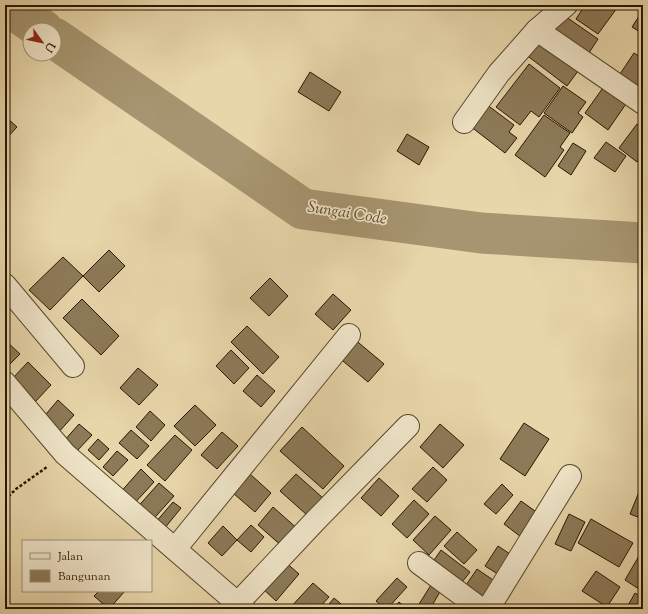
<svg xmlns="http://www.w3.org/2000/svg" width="648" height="614" font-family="'Sorts Mill Goudy',serif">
	<rect width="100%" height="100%" fill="#e7d6aa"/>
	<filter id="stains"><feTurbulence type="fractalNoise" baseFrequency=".005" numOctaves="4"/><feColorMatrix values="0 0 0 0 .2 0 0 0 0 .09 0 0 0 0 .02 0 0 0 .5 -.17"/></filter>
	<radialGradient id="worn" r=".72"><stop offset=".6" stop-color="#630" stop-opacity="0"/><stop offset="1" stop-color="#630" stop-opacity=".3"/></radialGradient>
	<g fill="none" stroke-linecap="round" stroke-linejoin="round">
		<g stroke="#a69570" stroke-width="41">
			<polyline points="7,5 43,30"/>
			<polyline points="54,38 303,209 481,233 643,243"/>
		</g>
	</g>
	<g fill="#8c7a58" stroke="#291700">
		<polygon points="585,5 613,5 617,8 598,34 576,19"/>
		<polygon points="643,10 643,34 632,27"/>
		<polygon points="559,12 598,39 585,59 546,32"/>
		<polygon points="540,36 581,67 567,86 525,54"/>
		<polygon points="634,53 643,59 643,86 641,88 620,74"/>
		<polygon points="529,64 560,88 539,117 531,111 520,125 496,107"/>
		<polygon points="310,72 341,92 329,111 298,92"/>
		<polygon points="605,85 628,101 608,130 585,113"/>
		<polygon points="563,86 586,102 578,113 583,117 572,133 544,113"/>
		<polygon points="486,104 514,125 509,132 517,138 505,153 470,126"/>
		<polygon points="544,115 570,133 560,147 564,150 545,177 515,155"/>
		<polygon points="5,116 17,127 5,140"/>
		<polygon points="637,124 643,128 643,154 637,162 619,148"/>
		<polygon points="407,134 429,147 419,165 397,151"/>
		<polygon points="606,142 626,156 615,172 594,158"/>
		<polygon points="573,143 586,151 571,175 558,166"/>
		<polygon points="109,250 125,266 99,292 83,276"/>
		<polygon points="63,257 83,276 50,310 29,290"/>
		<polygon points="270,278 288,296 269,316 250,298"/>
		<polygon points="333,294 351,310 333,330 315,314"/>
		<polygon points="82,299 119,336 101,355 63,318"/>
		<polygon points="247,326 279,357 263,374 231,342"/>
		<polygon points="353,338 384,364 368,382 337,356"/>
		<polygon points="5,340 20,354 5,369"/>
		<polygon points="231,350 249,368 234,384 216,366"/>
		<polygon points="28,362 51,385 35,402 12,379"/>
		<polygon points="138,368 158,385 139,405 120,388"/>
		<polygon points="257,375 275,391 261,407 243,391"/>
		<polygon points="58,400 74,415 57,434 41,420"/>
		<polygon points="195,405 216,425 195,446 174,426"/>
		<polygon points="150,411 165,425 151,441 136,427"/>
		<polygon points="524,423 549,439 525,476 500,459"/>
		<polygon points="79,424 92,435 75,453 63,442"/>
		<polygon points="440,424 464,445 443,468 420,447"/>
		<polygon points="302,427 344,466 323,489 280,451"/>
		<polygon points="131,430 149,446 137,459 119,443"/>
		<polygon points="222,432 238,446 217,469 201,455"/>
		<polygon points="175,435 192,450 165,481 147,465"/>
		<polygon points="98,439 109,449 99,460 88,450"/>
		<polygon points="117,451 128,460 113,476 103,467"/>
		<polygon points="433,467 447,480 427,502 412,489"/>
		<polygon points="141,469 154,482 132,506 119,494"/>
		<polygon points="250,474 271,493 255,512 233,493"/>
		<polygon points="296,474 323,498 307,515 280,491"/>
		<polygon points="379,478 399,496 381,516 361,498"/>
		<polygon points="159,483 174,496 149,524 134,511"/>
		<polygon points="502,484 513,495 496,514 484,504"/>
		<polygon points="641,487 643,488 643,519 630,514"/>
		<polygon points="414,500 429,514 407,538 392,524"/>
		<polygon points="521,501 542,516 525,540 504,524"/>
		<polygon points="173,502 181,508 164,529 155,523"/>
		<polygon points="273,507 300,531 284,548 258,525"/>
		<polygon points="569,514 585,522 571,551 555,544"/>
		<polygon points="435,516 451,530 429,555 413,540"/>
		<polygon points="591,519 633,543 619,567 578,543"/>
		<polygon points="251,525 264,537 251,552 237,540"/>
		<polygon points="223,526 237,540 222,556 208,543"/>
		<polygon points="457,532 477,550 464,564 444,546"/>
		<polygon points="498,546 513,556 501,576 485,566"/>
		<polygon points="643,549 643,589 642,591 625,580"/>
		<polygon points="441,550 470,572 458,587 430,566"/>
		<polygon points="284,561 299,574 276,601 261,587"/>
		<polygon points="477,569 496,582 481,604 462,591"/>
		<polygon points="596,571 620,587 607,607 582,591"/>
		<polygon points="397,578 407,587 387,609 385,609 376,601"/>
		<polygon points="313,583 329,597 318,609 289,609"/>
		<polygon points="431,585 441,590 430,609 416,609"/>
		<polygon points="99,591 125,591 109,609 94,596"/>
		<polygon points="635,593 643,598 643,609 626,609"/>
		<polygon points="334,598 347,609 325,609"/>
		<polygon points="399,602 407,609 393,609"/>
		<polygon points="442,604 450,609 438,609"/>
	</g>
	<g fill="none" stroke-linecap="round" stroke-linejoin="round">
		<defs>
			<g id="street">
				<polyline points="537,30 643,103"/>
				<polyline points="464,122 499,73 537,30 566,5"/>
				<polyline points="5,285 73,366"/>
				<polyline points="5,383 65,454 244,609"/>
				<polyline points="175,549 349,335"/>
				<polyline points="419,563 481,609"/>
				<polyline points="237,604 316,520 408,426"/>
				<polyline points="488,609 570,476"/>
			</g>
		</defs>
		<use href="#street" stroke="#58472a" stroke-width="24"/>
		<polyline stroke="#291700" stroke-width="2.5" stroke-dasharray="3 2" stroke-linecap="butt" points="5,500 16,489 47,467"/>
		<use href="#street" stroke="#efe4c8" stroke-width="22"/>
	</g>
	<g text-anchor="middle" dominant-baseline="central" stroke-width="3.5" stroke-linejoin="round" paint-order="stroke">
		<g font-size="16" font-style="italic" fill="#5b492d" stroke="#efe4c8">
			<text transform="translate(347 214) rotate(9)">Sungai Code</text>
		</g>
	</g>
	<rect width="648" height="614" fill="none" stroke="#e7d6aa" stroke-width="20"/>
	<rect x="6" y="6" width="636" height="602" fill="none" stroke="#291700" stroke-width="2"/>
	<rect x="10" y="10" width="628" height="594" fill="none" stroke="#291700"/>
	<rect x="22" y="540" width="130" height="52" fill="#efe4c8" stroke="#a09278"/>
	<rect x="30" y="553" width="20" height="6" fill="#efe4c8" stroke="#a09278"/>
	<text x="58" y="560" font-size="12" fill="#291700">Jalan</text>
	<rect x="30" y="570" width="20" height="12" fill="#8c7a58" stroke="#a09278"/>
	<text x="58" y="580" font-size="12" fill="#291700">Bangunan</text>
	<g transform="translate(42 42) rotate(123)"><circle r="19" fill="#efe4c8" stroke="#a09278"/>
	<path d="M0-3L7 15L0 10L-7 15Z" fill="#8f2418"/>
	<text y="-6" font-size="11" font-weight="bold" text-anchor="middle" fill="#291700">U</text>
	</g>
	<rect width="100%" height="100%" filter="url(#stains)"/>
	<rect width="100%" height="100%" fill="url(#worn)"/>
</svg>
